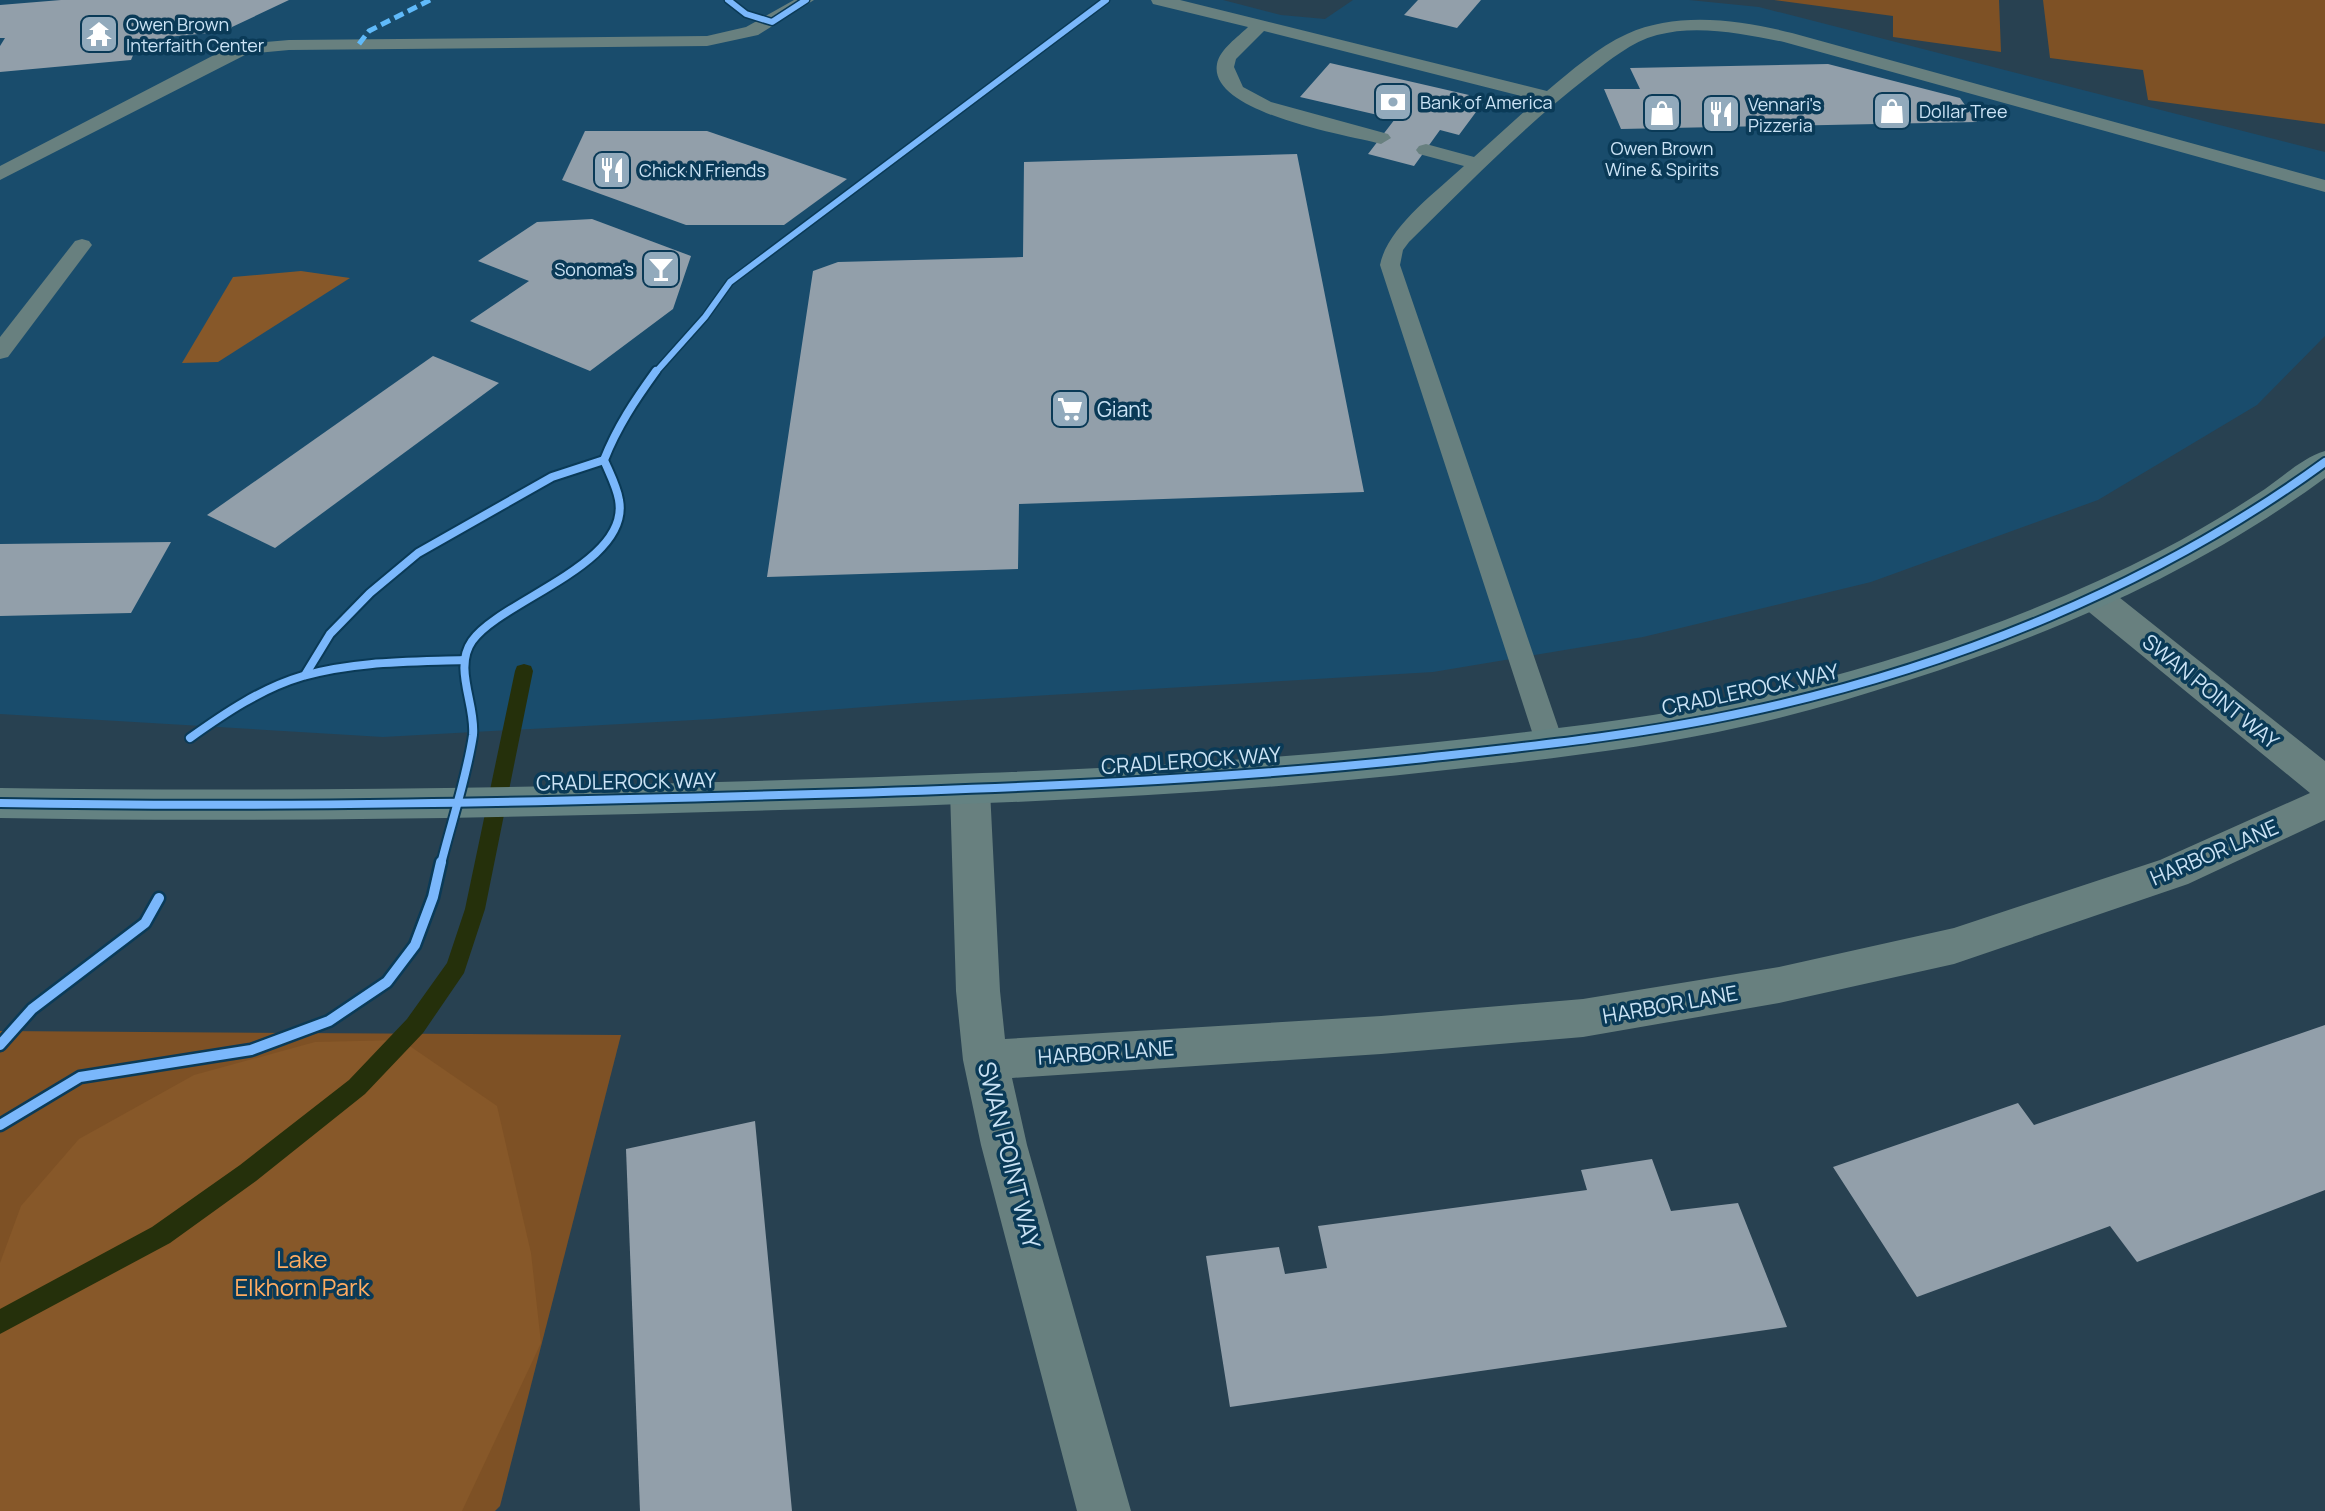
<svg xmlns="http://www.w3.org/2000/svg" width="2325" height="1511" font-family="Manrope,sans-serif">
	<rect width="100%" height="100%" fill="#284151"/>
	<polygon fill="#194c6c" points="0,0 1223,0 1281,15 1325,19 1353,0 1689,0 1759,7 2325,152 2325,336 2257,405 2098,500 1871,582 1643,637 1433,672 917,703 712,719 383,737 0,714"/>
	<g fill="#7e5125">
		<polygon points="1774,0 1999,0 2001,52 1893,37 1893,16"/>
		<polygon points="2043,0 2325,0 2325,124 2148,100 2143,70 2050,58"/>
		<polygon points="0,1031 621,1035 500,1506 495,1511 0,1511"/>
	</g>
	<g fill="#875829">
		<polygon points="301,271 350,278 218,362 182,363 233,277"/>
		<polygon points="401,1040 497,1106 531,1253 541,1343 462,1511 0,1511 0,1263 21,1206 79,1139 194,1075 315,1042"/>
	</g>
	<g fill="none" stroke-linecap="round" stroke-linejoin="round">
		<polygon fill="#25300b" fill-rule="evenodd" points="524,664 531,666 533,671 485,909 464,973 423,1033 365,1094 256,1181 170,1243 0,1334 0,1309 152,1227 240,1165 349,1080 407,1019 447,963 465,909 515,671 517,666"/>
	</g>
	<g fill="#929faa">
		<polygon points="61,0 289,0 232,27 230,31 167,37 164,45 136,48 131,60 0,72 0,46 5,38 0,38 0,5"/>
		<polygon points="1418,0 1481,0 1457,28 1404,15"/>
		<polygon points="1330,63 1469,95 1459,108 1476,112 1459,135 1440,130 1414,166 1368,154 1395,119 1300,97"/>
		<polygon points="1828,64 1960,98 1977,122 1621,129 1604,89 1640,89 1630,68"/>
		<polygon points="585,131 707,131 847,179 784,225 686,225 562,180"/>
		<polygon points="1297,154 1364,492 1019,504 1018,569 767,577 813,271 838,262 1023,257 1024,162"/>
		<polygon points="592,219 691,256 673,309 590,371 470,321 529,281 478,261 537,222"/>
		<polygon points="433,356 499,383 275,548 207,515"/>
		<polygon points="171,542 131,613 0,616 0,544"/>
		<polygon points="2325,1025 2325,1190 2137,1262 2110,1226 1917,1297 1833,1167 2018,1103 2034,1125"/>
		<polygon points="755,1121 792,1511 640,1511 626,1149"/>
		<polygon points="1652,1159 1671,1211 1738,1203 1787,1327 1230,1407 1206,1256 1279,1247 1285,1274 1327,1268 1318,1226 1587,1190 1581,1170"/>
	</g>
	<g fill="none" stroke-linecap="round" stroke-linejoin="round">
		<g fill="#68807f" fill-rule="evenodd">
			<polygon points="794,0 814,0 758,35 707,46 289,50 247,54 0,180 0,166 218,53 244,44 289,40 707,36 746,27"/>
			<path d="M1151 0H1180L1547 91C1571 71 1598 47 1627 34 1678 11 1740 20 1792 33L2325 180V192L1784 42C1743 34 1698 24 1657 35 1631 42 1610 60 1589 76 1524 126 1467 185 1409 242L1403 250 1400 265 1564 744 1560 751 1550 755 1540 751 1536 744 1380 265C1387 228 1436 192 1464 166L1419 154 1416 150 1419 146 1426 144 1474 157 1537 100 1264 31 1236 59 1234 67 1243 87 1271 102 1388 134 1391 138 1381 144C1347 135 1208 113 1217 64 1220 49 1238 37 1248 27L1153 4Z"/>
			<polygon points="82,239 89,241 92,245 8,357 0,359 0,337 75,241"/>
		</g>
		<polygon fill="#68807f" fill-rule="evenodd" points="2097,587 2110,590 2325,761 2325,820 2188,884 1954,964 1779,1003 1583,1037 1381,1054 1012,1078 1027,1145 1131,1511 1077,1511 981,1145 963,1060 956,991 950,790 956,779 970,775 984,779 990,790 1000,991 1005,1039 1381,1016 1583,999 1779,967 1954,928 2160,860 2310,793 2084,608 2079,599 2084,590"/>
		<path fill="#648282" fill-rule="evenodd" d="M2325 451V478C2198 571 2056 633 1906 681 1853 698 1800 714 1745 726 1644 749 1540 760 1437 771 1230 794 1023 803 815 809 543 817 272 823 0 818V788C327 793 655 786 982 773 1150 767 1317 756 1484 737 1587 725 1691 713 1791 687 1919 655 2045 610 2162 550 2197 532 2232 511 2265 489 2284 476 2302 458 2325 451Z"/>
		<polyline stroke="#60bafa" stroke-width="5" stroke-dasharray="10 5" stroke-linecap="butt" points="359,44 369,31 430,0"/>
		<defs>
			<g id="cycleway-far2">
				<polyline points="728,0 746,14 772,22 806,0"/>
				<polyline points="655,373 705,317 730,282 1106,0"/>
			</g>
			<g id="cycleway-far1">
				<polyline points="305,675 330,634 370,593 418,553 552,477 604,460"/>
				<path d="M190 738C225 713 262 688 303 676 355 661 411 662 464 660"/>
				<path d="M0 803C272 808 544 802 815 794 1019 788 1223 780 1425 758 1532 746 1641 735 1746 712 1951 668 2155 586 2325 462"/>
				<path d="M441 864C451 824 467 776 473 735 476 705 453 668 472 641 501 600 631 564 619 500 617 487 609 472 604 460 617 427 635 400 656 371"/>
			</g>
			<g id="cycleway">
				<polyline points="0,1045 32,1009 145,923 159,898"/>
				<polyline points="0,1125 80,1077 251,1050 329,1021 387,982 415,945 433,897 441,862"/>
			</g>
		</defs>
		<use href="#cycleway-far2" stroke="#0a3a57" stroke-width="9"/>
		<use href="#cycleway-far1" stroke="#0a3a57" stroke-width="12"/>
		<use href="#cycleway" stroke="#0a3a57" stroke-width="15"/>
		<use href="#cycleway-far2" stroke="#7ab7fb" stroke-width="6"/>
		<use href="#cycleway-far1" stroke="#7ab7fb" stroke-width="8"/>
		<use href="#cycleway" stroke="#7ab7fb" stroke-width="10"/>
	</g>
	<defs>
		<symbol id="temple-square" viewBox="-11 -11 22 22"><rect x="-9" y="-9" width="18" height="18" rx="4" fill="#92aabc" stroke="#0a3a57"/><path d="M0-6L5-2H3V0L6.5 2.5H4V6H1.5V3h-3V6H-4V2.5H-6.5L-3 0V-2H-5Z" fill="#fff"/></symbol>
		<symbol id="bank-square" viewBox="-11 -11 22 22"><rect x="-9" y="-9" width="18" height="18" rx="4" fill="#92aabc" stroke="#0a3a57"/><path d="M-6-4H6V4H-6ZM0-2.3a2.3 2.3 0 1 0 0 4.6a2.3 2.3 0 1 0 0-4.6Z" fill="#fff"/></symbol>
		<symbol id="shop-square" viewBox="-11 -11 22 22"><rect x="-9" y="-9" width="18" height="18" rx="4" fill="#92aabc" stroke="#0a3a57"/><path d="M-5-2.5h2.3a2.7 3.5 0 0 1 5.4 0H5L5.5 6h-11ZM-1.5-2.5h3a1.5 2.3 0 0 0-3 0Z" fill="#fff"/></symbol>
		<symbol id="restaurant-square" viewBox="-11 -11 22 22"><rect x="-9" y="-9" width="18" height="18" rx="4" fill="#92aabc" stroke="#0a3a57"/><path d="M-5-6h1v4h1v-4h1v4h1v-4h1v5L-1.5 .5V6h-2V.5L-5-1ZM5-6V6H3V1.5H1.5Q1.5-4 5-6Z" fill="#fff"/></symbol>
		<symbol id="bar-square" viewBox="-11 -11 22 22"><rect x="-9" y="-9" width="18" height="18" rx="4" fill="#92aabc" stroke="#0a3a57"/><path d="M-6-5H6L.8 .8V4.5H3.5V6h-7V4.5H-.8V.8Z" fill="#fff"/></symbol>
		<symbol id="supermarket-square" viewBox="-11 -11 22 22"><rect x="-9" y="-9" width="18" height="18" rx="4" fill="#92aabc" stroke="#0a3a57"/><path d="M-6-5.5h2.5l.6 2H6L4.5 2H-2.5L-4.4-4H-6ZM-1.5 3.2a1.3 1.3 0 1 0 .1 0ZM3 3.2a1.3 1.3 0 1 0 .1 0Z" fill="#fff"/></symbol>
	</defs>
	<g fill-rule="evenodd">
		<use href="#temple-square" x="77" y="12" width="44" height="44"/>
		<use href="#bank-square" x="1371" y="80" width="44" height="44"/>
		<use href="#shop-square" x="1870" y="89" width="44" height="44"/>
		<use href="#shop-square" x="1640" y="91" width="44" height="44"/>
		<use href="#restaurant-square" x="1699" y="92" width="44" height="44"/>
		<use href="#restaurant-square" x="590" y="148" width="44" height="44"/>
		<use href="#bar-square" x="639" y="247" width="44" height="44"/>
		<use href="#supermarket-square" x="1048" y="387" width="44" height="44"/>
	</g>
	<g text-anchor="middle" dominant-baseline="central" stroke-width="7" stroke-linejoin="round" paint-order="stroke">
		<g font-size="18" fill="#cbe3f5" stroke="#0a3a57" text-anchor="start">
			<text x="126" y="24">Owen Brown<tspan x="126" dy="21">Interfaith Center</tspan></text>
			<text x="1420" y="102">Bank of America</text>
			<text x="1748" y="104">Vennari's<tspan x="1748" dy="21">Pizzeria</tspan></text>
			<text x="1919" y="111">Dollar Tree</text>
			<text x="1662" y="148" text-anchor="middle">Owen Brown<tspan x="1662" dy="21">Wine &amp; Spirits</tspan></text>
			<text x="639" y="170">Chick N Friends</text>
			<text x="634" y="269" text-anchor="end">Sonoma's</text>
		</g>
		<g font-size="21" fill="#cbe3f5" stroke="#0a3a57" text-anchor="start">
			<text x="1097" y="409">Giant</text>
		</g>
		<g font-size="21" fill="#cbe3f5" stroke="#0a3a57">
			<text transform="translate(1750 689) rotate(-12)">CRADLEROCK WAY</text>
			<text transform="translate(2211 691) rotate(39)">SWAN POINT WAY</text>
			<text transform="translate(1191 760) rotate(-4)">CRADLEROCK WAY</text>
			<text transform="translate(626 781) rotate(-1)">CRADLEROCK WAY</text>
			<text transform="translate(2214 852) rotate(-23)">HARBOR LANE</text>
			<text transform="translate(1670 1004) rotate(-10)">HARBOR LANE</text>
			<text transform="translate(1106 1052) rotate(-4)">HARBOR LANE</text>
		</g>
		<g font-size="24" fill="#cbe3f5" stroke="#0a3a57">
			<text transform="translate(1010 1155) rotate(76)">SWAN POINT WAY</text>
		</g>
		<g font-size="24" fill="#ffac61" stroke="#0a3a57">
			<text x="302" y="1258">Lake<tspan x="302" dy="28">Elkhorn Park</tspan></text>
		</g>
	</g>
</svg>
